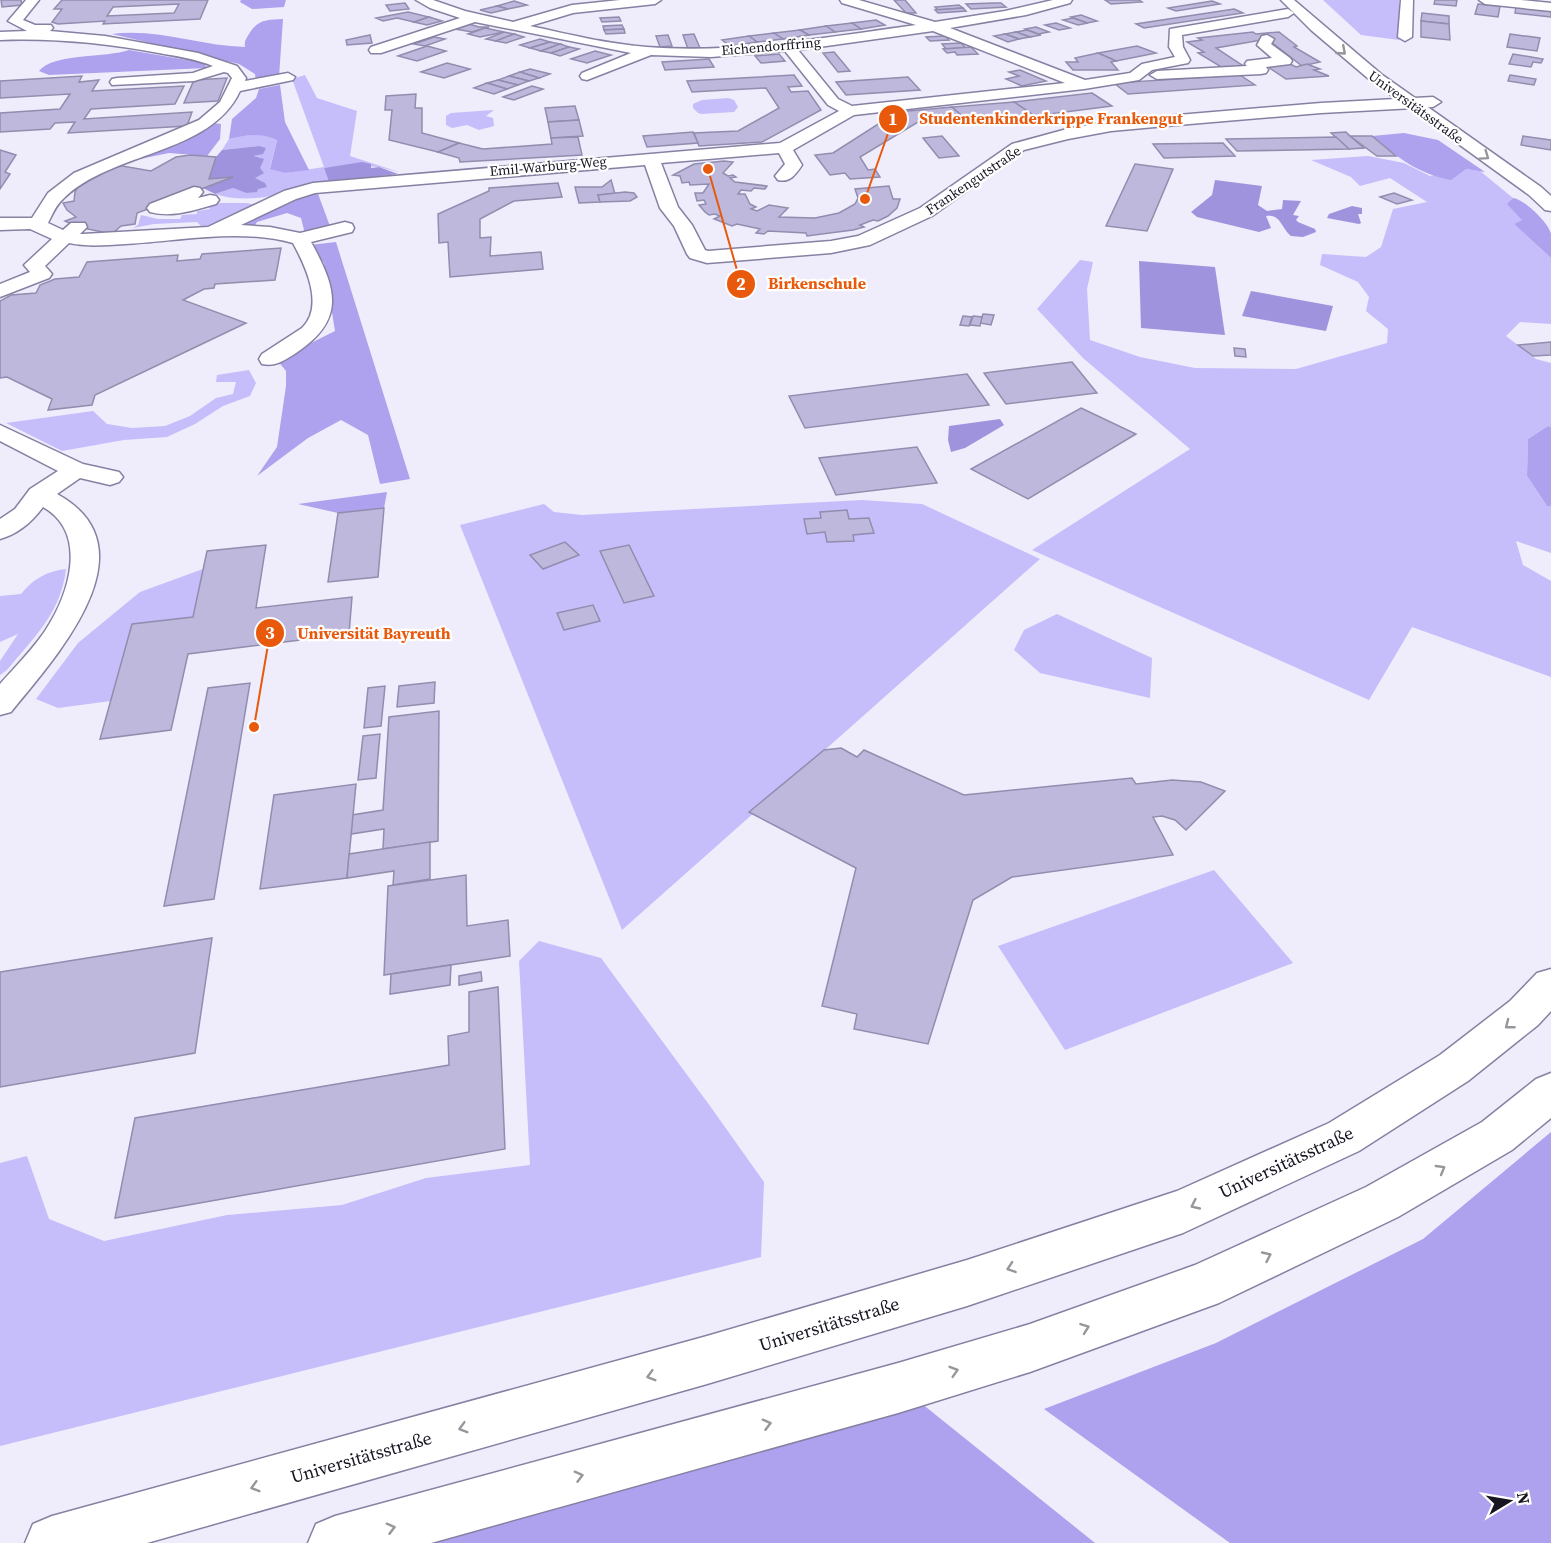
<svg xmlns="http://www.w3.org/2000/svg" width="1551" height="1543" font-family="'Source Serif 4',serif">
	<rect width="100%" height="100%" fill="#efedfc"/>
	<g fill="#c6bdfb">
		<polygon points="1323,0 1399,0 1399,40 1361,35"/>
		<path d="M305 75 317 98 357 111 350 156 402 173 379 167 349 165 324 168 329 182C294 191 251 206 215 194L233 188 246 193 260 168 252 156 259 146 222 150 229 139C245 135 261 132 277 139L270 168 285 173 324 167 292 79Z"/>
		<polygon points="728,98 734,100 738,107 734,112 702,114 698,113 693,108 693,104 702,100"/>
		<polygon points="494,110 486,116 493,118 494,126 479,130 467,125 452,128 446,125 446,116 451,113"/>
		<polygon points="1368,156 1404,163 1430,176 1466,169 1480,171 1513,198 1508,204 1523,220 1514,224 1551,258 1551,324 1520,322 1506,336 1536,359 1551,363 1551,427 1548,426 1528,439 1527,476 1547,506 1551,506 1551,553 1516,541 1523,565 1551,581 1551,677 1412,627 1369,700 1032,550 1190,449 1083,358 1037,309 1080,260 1093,262 1087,289 1090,340 1140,357 1195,368 1296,369 1387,343 1388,329 1366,311 1369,297 1358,282 1320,265 1322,254 1366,257 1381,247 1393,209 1427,202 1390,178 1360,186 1351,177 1311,160"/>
		<polygon points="220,203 247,203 255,205 204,229 197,222 154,224 133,228 138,225 141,215 158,219 180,219 182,215 197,214 197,211 210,209 208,206"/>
		<polygon points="249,370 256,383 250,396 223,406 195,424 167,437 124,440 62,451 6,423 93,411 107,424 132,428 165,426 190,416 216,398 233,394 236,382 216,382 217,375"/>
		<polygon points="862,500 922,504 1040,559 622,930 460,525 544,504 554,512 582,515"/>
		<path d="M66 569C61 613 34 637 7 670L0 675V661L18 634 0 642V596L21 594C33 579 47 571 66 569Z"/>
		<polygon points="203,569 193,617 132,624 111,701 58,708 36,699 78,643 140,592"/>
		<polygon points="1057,614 1152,658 1150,698 1040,673 1014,650 1024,630"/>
		<polygon points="1214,870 1293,963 1065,1050 998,946"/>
		<polygon points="539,941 601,958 710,1106 764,1182 761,1257 0,1446 0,1163 27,1156 49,1219 104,1241 227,1215 342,1205 426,1178 530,1165 519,961"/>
	</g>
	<g fill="#aea1ed">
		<polygon points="241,0 286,0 284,7 252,9 240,2"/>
		<path d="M283 19 279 77 256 81 255 74 239 64 112 34C157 28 200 46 245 47 244 41 246 39 249 34 258 19 267 20 283 19Z"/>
		<path d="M129 50 204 63 207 68 49 75 39 71C53 53 107 58 129 50Z"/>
		<path d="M280 85 285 122 309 170 285 173 270 169 277 140C262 132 245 135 229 139L232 119 256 98 259 89Z"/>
		<polygon points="213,123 221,124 220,139 207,156 169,153 140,159 134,155 188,136"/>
		<path d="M1404 133 1438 140 1485 172 1466 169 1451 180C1418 174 1397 157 1372 136Z"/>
		<polygon points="317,191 331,229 305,234 301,218 287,213 257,222 252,230 236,227 296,198"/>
		<path d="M1513 198C1524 199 1549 223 1551 234 1551 241 1551 250 1551 258L1514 224 1522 220 1507 204Z"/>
		<polygon points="336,242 410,479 380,484 368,435 341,420 308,438 257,476 277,447 286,386 286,371 277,360 335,331 324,263 310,245"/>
		<polygon points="1548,426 1551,427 1551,506 1547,506 1527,476 1528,439"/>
		<polygon points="387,492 384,508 338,513 298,504"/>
		<polygon points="1551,1132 1551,1543 1230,1543 1044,1409 1216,1343 1423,1239"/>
		<polygon points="916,1399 1095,1543 433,1543"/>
	</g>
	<g fill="#a093dd">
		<polygon points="259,146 266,148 263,154 253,156 264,159 260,168 264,173 255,178 265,183 267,187 258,189 257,192 246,193 233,188 215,194 203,188 230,178 209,179 216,157 222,150"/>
		<polygon points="362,162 371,164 371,168 379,167 398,174 329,182 324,168"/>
		<path d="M1215 180 1262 186 1258 205 1267 211 1282 209 1283 200 1301 201 1293 215 1299 216 1296 220 1298 222 1315 229 1316 232 1303 237 1291 236C1281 228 1281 214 1266 216L1271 228 1259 232 1197 217 1191 212 1212 195Z"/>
		<polygon points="1352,206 1362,208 1362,214 1358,214 1361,223 1359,224 1327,218 1329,214"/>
		<polygon points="1139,261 1215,267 1225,335 1141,328"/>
		<polygon points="1251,291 1333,306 1326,331 1242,316"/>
		<polygon points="1000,419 1004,425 965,448 951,452 948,440 949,426"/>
	</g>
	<g fill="#beb9dc" stroke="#918dae" stroke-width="1.5" fill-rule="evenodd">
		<polygon points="1,0 21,0 22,5 2,7"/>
		<path d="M62 0H208L200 19 103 24 105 21 58 24 52 22 62 9H54ZM179 4 174 13 107 16 113 7Z"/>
		<polygon points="894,0 905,0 916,13 906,13"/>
		<polygon points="1105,0 1139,0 1142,2 1111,4"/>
		<polygon points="1435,0 1457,0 1456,6 1434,4"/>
		<polygon points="514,1 527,5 508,9 497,6"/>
		<polygon points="1212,1 1220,4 1176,11 1168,8"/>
		<polygon points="405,3 409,9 390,11 386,5"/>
		<polygon points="994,3 1001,3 1006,7 971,9 966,4"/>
		<polygon points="1478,4 1500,6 1498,17 1475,14"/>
		<polygon points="959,5 963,8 938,10 935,7"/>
		<polygon points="497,6 508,9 491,13 480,10"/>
		<polygon points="1516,7 1551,10 1551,17 1515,13"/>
		<polygon points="963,8 966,11 938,13 935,10"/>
		<polygon points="1234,9 1243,13 1144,28 1136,24"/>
		<polygon points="408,12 429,17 414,22 397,18 383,21 376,18"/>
		<polygon points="1422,13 1449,16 1449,24 1421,21"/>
		<polygon points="1081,15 1097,21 1087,23 1071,17"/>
		<polygon points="429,17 442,21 427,25 414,22"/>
		<polygon points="619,17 621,21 602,22 600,18"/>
		<polygon points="1073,18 1087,23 1088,23 1078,25 1063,20"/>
		<polygon points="876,20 885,25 861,29 852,23"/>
		<polygon points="1421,21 1449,24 1450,40 1421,37"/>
		<polygon points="852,23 861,29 835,32 826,26"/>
		<polygon points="1056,23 1070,28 1059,30 1045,25"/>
		<polygon points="469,24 479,27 489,27 472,32 455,29"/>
		<polygon points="622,25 624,29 604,30 603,26"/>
		<polygon points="826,26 835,32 809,35 800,30"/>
		<polygon points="1036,27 1049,32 1038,34 1025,29"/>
		<polygon points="485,28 504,32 480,37 468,34"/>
		<polygon points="624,29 625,33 606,34 604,30"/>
		<polygon points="800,30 809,35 783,39 774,33"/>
		<polygon points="1027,30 1038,34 1041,35 1030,37 1016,32"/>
		<polygon points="504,32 514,34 496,41 486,39"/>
		<polygon points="1016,32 1030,37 1019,39 1005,34"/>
		<polygon points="1253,32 1256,34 1279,32 1297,46 1294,47 1320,62 1302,66 1267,39 1216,48 1245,67 1223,68 1198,53 1204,52 1187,42 1202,40 1198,38"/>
		<polygon points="774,33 783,39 757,42 749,36"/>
		<polygon points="514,34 524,37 506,43 496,41"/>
		<polygon points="694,34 700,48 688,49 683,35"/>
		<polygon points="1005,34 1019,39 1008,42 994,36"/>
		<polygon points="1510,34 1540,38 1537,51 1507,47"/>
		<polygon points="370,35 372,43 347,45 346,40"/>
		<polygon points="668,35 672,46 660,47 656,36"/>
		<polygon points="749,36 757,42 730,46 722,40"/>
		<polygon points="945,36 949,40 930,41 926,37"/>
		<polygon points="434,37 445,39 425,46 414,44"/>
		<polygon points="540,39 550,42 530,48 520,45"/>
		<polygon points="550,42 560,44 541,51 530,48"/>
		<polygon points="961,43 966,48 946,49 942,44"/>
		<polygon points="560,44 569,47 551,53 541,51"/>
		<polygon points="427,46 446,51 417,61 398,56"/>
		<polygon points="1137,46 1156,53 1116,61 1098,53"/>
		<polygon points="569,47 579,49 560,56 551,53"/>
		<polygon points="971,47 978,54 957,55 955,52 947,53 943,49"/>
		<polygon points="595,51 611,55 587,63 571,59"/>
		<polygon points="834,52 850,71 838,72 823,53"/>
		<polygon points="1098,53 1116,61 1111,62 1118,70 1073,70 1066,62 1078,62 1075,58"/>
		<polygon points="779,54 785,61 761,63 755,56"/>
		<polygon points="1513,54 1543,59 1541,63 1533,62 1531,67 1509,64"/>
		<polygon points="709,59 714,67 665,70 662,62"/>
		<polygon points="447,63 470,69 444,78 421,72"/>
		<polygon points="1288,63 1296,67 1307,64 1320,69 1314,70 1329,76 1286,79 1265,65"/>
		<polygon points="530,69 550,74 539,78 520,72"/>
		<polygon points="1020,70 1046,81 1022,86 1006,79 1019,76 1009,72"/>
		<polygon points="520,72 539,78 529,81 509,76"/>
		<polygon points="794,75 802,86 788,87 791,92 808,91 821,110 762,142 699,146 694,133 738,131 779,108 766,88 692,92 687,81"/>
		<polygon points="1240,75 1255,85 1128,94 1114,83"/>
		<polygon points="1510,75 1536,79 1534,85 1508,81"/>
		<polygon points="82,76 79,82 99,80 92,91 184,86 175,104 91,109 84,119 192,112 187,126 68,133 75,122 55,123 50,129 0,132 0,113 60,109 70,94 0,98 0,81"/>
		<polygon points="509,76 529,81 518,85 498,80"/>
		<polygon points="908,77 920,90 846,95 836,82"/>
		<polygon points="227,78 218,101 184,103 194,80"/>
		<polygon points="498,80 518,85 507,89 487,83"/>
		<polygon points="487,83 507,89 494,94 474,88"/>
		<polygon points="532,86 543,89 514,100 503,97"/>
		<polygon points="1092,93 1112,106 1034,116 1014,102"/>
		<polygon points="416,94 415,108 422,108 422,133 459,143 438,152 389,140 392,110 385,110 386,96"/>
		<polygon points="1014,102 1035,116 973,122 969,118 964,118 952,107"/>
		<polygon points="575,106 579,120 548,122 545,108"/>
		<polygon points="952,107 964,118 918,122 860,157 868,170 875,169 880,177 850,179 845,173 830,175 815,155 833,153 897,112"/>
		<polygon points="579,120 583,136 551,138 548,122"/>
		<polygon points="693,132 698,143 647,147 643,136"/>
		<polygon points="1346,132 1350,136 1364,148 1349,149 1331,133"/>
		<polygon points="942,136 959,156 939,158 923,138"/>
		<polygon points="1350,136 1372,136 1396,156 1377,156"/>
		<polygon points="1523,136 1551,140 1551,150 1521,145"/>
		<polygon points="578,137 582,155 460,162 459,158 438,152 459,143 483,149 552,144 551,138"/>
		<polygon points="1336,137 1349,149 1237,151 1226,139"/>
		<polygon points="1223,143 1235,156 1164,158 1153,144"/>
		<polygon points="0,150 16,155 5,172 10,174 0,189"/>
		<polygon points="190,155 216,157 209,179 233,177 137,213 135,224 121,226 112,234 78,227 65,221 76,217 67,210 63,203 74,201 75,192 79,185 111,164 151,171 176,157"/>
		<polygon points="724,161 733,162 723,173 728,176 733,175 736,177 730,178 735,182 767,186 765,189 754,188 751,191 741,190 738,194 745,194 750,204 756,207 751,209 757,211 769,205 788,208 779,217 815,218 839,213 855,204 858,198 855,189 889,186 893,199 900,199 897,208 888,216 878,221 873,220 860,225 864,227 853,230 807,236 806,233 768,231 764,234 756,233 760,229 737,224 732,226 714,219 720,216 715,214 709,215 705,212 699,205 706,204 704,200 697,201 695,193 703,193 709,184 690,185 689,182 682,183 680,176 673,175 694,164"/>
		<polygon points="1135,164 1173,169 1147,231 1106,226"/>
		<polygon points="611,180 615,194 598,195 600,202 579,203 575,187 602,187"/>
		<polygon points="558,183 562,197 514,201 480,219 480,238 491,237 490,256 541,252 543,269 450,277 448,242 439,243 438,214 489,191 489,188"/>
		<polygon points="625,192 634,193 637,197 630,201 600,202 598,195"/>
		<polygon points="1394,193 1412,200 1397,204 1380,197"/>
		<polygon points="281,248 275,280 215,284 214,288 204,289 183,300 246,323 95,395 92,405 48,410 52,399 7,377 0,378 0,301 11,295 36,293 40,285 55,279 79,277 87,262 178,255 177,261 200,259 202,254"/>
		<polygon points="983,314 994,315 991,325 980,323"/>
		<polygon points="963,316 972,317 969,326 960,325"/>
		<polygon points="973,316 982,317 980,326 970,325"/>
		<polygon points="1551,342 1551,355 1533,356 1518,345"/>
		<polygon points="1234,348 1245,349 1246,357 1235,356"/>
		<polygon points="1072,362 1097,393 1006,404 984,373"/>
		<polygon points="967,374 989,405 805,428 789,396"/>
		<polygon points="1081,408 1136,434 1028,499 971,469"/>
		<polygon points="917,447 937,483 836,495 819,458"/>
		<polygon points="384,508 378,577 328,582 338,513"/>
		<polygon points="847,510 849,519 869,518 874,533 853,535 854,541 827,542 825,532 807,534 804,519 821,518 820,512"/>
		<polygon points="565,542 579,555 543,569 530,555"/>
		<polygon points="266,545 256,608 352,597 349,634 188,654 171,730 100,739 132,624 193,617 207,551"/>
		<polygon points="629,545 654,596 624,603 600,551"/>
		<polygon points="593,605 600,621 564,630 557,613"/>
		<polygon points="435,682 434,703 397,707 399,686"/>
		<polygon points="250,683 214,899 164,906 208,688"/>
		<polygon points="385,686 381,726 364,728 368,688"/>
		<polygon points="439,711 438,841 383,849 384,829 351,834 352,815 383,810 389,717"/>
		<polygon points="380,734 376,778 358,780 363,736"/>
		<polygon points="841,748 857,757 864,750 964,795 1132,778 1136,784 1172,780 1201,782 1225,791 1186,830 1175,820 1162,816 1153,817 1173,855 1012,877 973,900 928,1044 854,1029 857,1014 822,1006 856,868 749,812 824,750"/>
		<polygon points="356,784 347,878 260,889 274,795"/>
		<polygon points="430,842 430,879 393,885 394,871 347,878 349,854"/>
		<polygon points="466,875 467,926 508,920 510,956 384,975 388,886"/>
		<polygon points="212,938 195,1053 0,1087 0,972"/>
		<polygon points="451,965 450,985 390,994 391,974"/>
		<polygon points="481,972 482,981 459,985 459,976"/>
		<polygon points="498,987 505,1149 115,1218 135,1118 449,1065 448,1036 469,1032 469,992"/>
	</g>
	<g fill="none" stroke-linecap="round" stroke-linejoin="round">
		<defs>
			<g id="minor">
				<path d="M26 0H39L23 20 35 25H51L53 28 50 31 105 36 198 53 237 66 246 78 245 81 288 73 295 77 293 80 240 91C211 155 111 151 63 199 56 205 52 215 48 223L63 230 71 223H85L87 227 80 234H83L208 227 284 191 313 183 780 143 839 111 828 105 785 51 711 57 651 55 587 80 582 79 580 76 582 73 631 53 475 22 381 53H371L369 50 371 47 460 18 430 8 416 0H433L465 11 513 22 572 5 620 0H661L655 4 573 13 530 26C568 34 607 44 647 47 737 54 826 37 916 25L842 3 840 0H859L935 22 1005 11 1053 0H1072L1070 3 1026 15 950 28 1085 80 1130 73 1142 64 1175 57 1169 47 1170 29 1288 9 1294 13 1288 17 1182 35 1183 47 1190 60 1188 63 1152 70 1139 80 1084 89 854 115 793 150 802 165C796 174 790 183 778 180L775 176 785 164 779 153 661 163 678 207 692 225 705 250 708 251 831 241 858 236 920 208 1012 144 1067 129 1111 121 1166 116 1321 103 1433 97 1441 102 1433 107 1321 113 1166 126 1111 131 1068 139 1024 150 932 216 870 245 831 253 707 263 690 258 687 254 674 226 660 208 645 165 315 193 296 199 241 225 270 227 300 233 345 222 352 224 354 228 352 232 311 242C337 289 346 320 296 353 285 360 276 367 262 364L259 359 262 354 302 328C325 306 305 265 293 243 239 228 180 241 125 244 106 245 88 247 69 243L45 266 52 274 49 278 0 297V284L30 272 24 265 52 239 30 229 0 230V218H32L48 193 74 173 199 120 220 102 232 78 228 73 224 72 194 81 112 85 110 82 112 79 117 78 193 73 213 66C196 59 176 56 159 53 105 43 54 38 0 40V32L27 31 8 21ZM933 31 1065 83 852 106 838 99 798 50Z"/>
				<polygon points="1401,0 1413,0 1412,37 1405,41 1398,37"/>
				<polygon points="1479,0 1521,0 1551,3 1551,11 1485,4"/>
				<polygon points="1267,35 1274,39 1271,44 1290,58 1292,61 1290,64 1266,67 1268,70 1266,73 1261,74 1157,79 1150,75 1157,71 1247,66 1245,64 1247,61 1272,58 1257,45 1262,36"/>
				<path d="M194 187 200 188 203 192 198 198 210 195 216 196 219 200 216 204C194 210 173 218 150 212L147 208 150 204Z"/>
				<path d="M0 425 83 464 119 472 123 477 119 482 110 485 80 478 57 494C156 548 55 658 11 712L0 715V684C15 667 32 650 45 631 69 595 89 533 43 507 32 522 18 534 0 539V519L15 509 30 489 58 471 0 441Z"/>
			</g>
			<g id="major">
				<polygon points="1281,0 1294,0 1381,74 1541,187 1551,196 1551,211 1545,210 1529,195 1370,80 1311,30"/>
				<polygon points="1551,969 1551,1011 1538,1025 1468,1081 1359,1151 1183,1233 967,1306 707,1384 147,1543 25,1543 33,1524 52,1516 707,1336 967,1260 1177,1191 1329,1123 1440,1055 1510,1001 1537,973"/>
				<polygon points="1551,1073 1551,1118 1512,1150 1398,1217 1219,1303 1030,1372 898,1413 431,1543 308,1543 316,1524 335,1516 898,1363 1030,1324 1195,1265 1366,1187 1482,1122 1536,1079"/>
			</g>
		</defs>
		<use href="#minor" stroke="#8681a2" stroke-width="3"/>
		<use href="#major" stroke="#8681a2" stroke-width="3"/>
		<use href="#minor" fill="#fff" fill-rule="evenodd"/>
		<use href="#major" fill="#fff" fill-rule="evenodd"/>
	</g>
	<defs><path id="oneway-chevron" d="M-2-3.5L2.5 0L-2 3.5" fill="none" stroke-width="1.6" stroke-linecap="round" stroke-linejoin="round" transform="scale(1.5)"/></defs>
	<g stroke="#97969b">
		<use href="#oneway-chevron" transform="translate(1342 51) rotate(41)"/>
		<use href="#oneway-chevron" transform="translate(1485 156) rotate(35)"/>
		<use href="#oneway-chevron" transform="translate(1509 1025) rotate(142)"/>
		<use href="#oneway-chevron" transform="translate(1441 1169) rotate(-30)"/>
		<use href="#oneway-chevron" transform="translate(1195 1205) rotate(155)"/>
		<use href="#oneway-chevron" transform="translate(1267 1256) rotate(-25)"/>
		<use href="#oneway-chevron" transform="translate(1011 1268) rotate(161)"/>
		<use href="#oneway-chevron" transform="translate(1085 1328) rotate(-20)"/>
		<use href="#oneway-chevron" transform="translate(954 1371) rotate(-17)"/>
		<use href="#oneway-chevron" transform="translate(651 1376) rotate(164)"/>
		<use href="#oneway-chevron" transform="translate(767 1424) rotate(-15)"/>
		<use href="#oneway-chevron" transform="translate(463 1428) rotate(164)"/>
		<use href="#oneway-chevron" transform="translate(579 1476) rotate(-15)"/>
		<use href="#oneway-chevron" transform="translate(255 1487) rotate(164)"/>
		<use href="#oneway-chevron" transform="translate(391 1528) rotate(-15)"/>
	</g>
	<g text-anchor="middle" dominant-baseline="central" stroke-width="4.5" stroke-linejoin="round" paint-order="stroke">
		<g font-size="14" fill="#171521" stroke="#fff">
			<text transform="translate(771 46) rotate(-5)">Eichendorffring</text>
			<text transform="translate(1416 107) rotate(36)">Universitätsstraße</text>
			<text transform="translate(548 166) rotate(-5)">Emil-Warburg-Weg</text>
			<text transform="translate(973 180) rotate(-34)">Frankengutstraße</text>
		</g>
		<g font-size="18" fill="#171521" stroke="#fff">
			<text transform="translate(1286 1162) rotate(-25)">Universitätsstraße</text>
			<text transform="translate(829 1324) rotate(-17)">Universitätsstraße</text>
			<text transform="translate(361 1457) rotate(-16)">Universitätsstraße</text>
		</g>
	</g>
	<path fill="none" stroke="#e8590c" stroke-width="2" d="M865 199L893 119M708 169L741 284M254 727L270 633"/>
	<g fill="#e8590c" stroke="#fff" stroke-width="2">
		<circle cx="865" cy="199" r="6"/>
		<circle cx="708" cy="169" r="6"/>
		<circle cx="254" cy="727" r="6"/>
		<circle cx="893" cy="119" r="15"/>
		<circle cx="741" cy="284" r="15"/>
		<circle cx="270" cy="633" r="15"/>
	</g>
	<g font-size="18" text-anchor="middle" font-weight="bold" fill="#fff">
		<text x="893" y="125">1</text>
		<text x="741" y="290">2</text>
		<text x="270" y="639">3</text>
	</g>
	<g font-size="16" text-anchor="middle" font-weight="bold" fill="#e8590c" stroke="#fff" stroke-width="4.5" stroke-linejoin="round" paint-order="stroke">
		<text x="1051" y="124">Studentenkinderkrippe Frankengut</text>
		<text x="817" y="289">Birkenschule</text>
		<text x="374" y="639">Universität Bayreuth</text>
	</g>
	<g transform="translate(1509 1501) rotate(79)" stroke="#ffffff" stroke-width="4.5" paint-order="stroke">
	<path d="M0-4.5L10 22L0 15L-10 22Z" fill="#171521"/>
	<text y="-9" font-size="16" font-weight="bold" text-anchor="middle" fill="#171521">N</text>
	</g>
</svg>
